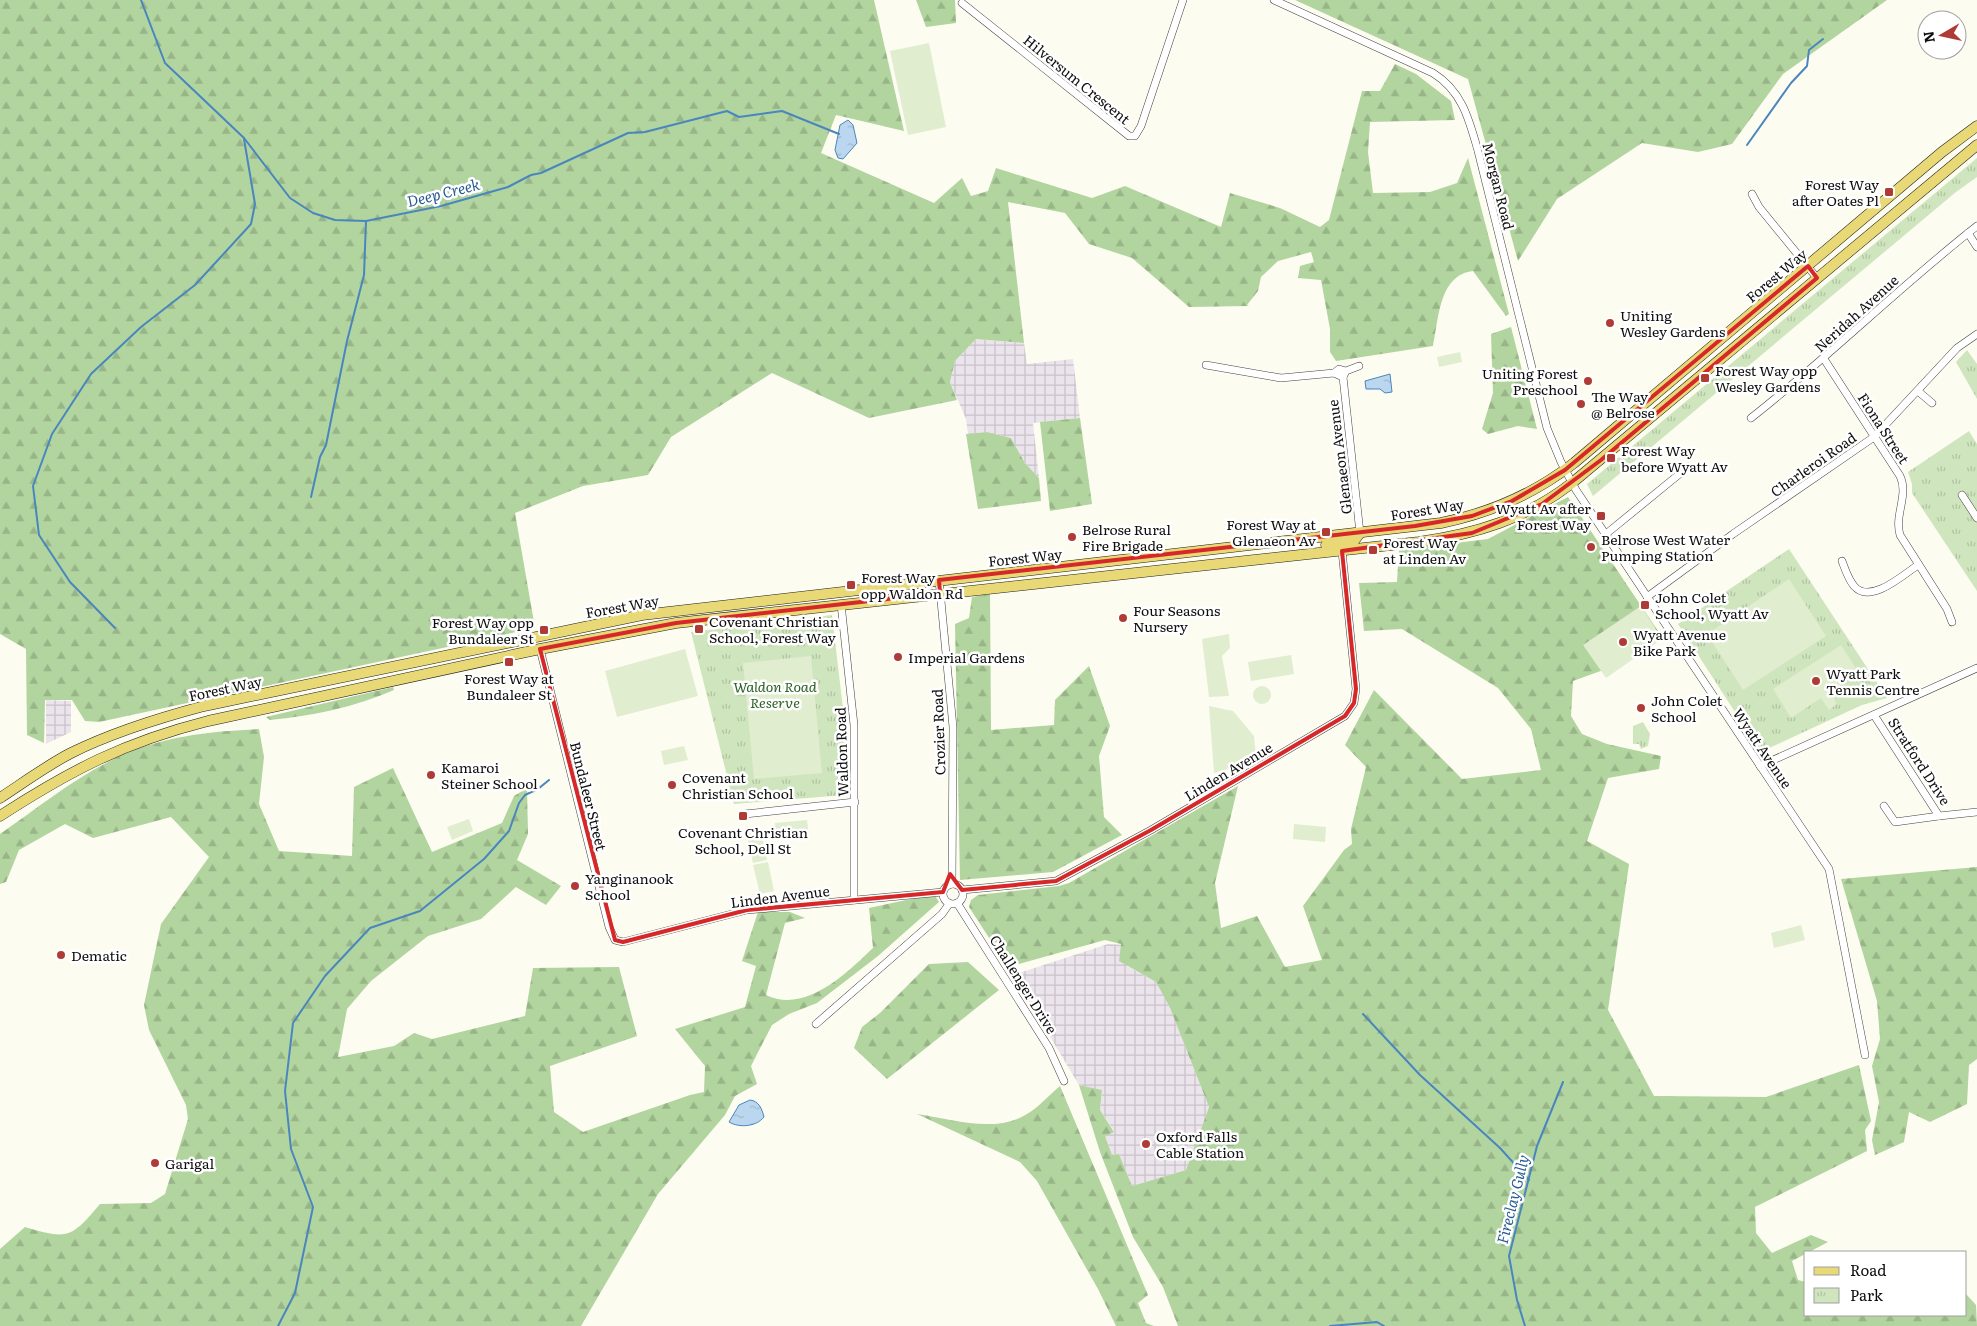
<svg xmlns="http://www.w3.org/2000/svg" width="1977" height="1326" font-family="Literata,serif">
	<defs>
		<pattern id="industrial-grid" width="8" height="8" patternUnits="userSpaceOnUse" patternTransform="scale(1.25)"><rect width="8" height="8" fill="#ece4ec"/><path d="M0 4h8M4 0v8" fill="none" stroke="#c9c2c9"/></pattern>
		<pattern id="forest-firs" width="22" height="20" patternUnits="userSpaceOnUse" patternTransform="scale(1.25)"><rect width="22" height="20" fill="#b2d49f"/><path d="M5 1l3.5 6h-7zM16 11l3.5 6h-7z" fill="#98b588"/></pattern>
		<pattern id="park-tufts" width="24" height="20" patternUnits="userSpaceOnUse" patternTransform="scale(1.25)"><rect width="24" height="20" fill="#cfe5be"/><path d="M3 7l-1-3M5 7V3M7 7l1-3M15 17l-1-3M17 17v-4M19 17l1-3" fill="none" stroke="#b1c3a2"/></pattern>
		<pattern id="water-ripples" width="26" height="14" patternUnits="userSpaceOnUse" patternTransform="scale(1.25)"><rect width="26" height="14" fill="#bbd7ef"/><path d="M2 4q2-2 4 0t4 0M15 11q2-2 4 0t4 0" fill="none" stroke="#a0b7cc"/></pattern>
	</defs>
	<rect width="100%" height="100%" fill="#fdfcf1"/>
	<g fill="url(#industrial-grid)">
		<polygon points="976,339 1024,343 1027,364 1073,359 1080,418 1033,423 1039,478 1025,463 1011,438 987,432 968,434 966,419 950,382 955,361"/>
		<polygon points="46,700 71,701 71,732 46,744"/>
		<polygon points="1108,944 1128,945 1127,966 1156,982 1170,1008 1209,1107 1186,1170 1132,1186 1119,1154 1112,1155 1105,1136 1114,1131 1100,1110 1102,1091 1079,1085 1013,975"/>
	</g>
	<g fill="url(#forest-firs)">
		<path d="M0 0H874L904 131 836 115 821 153 934 203 962 178 971 196 988 191 996 168 1092 198 1125 186 1221 227 1230 193 1280 208 1320 227 1329 220 1362 91H1380L1395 64 1416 74 1451 101 1455 120 1370 122 1368 152 1373 193 1430 192 1457 183 1468 158 1509 314 1506 316 1473 271C1439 275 1439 318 1433 346L1336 361 1330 352V329L1321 280 1298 278 1300 266 1314 262 1311 252 1278 261 1261 277 1258 291 1247 305 1249 306 1189 307 1132 258 1089 244 1065 213 1008 202 1024 343 976 339 955 361 950 382 957 400 869 418 772 373 671 437 648 475 583 486 515 513 535 628 99 722 85 721 72 700H45L44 743 27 735 26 649 0 634Z"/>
		<polygon points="916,0 955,0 956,23 926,27"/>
		<polygon points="1295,0 1887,0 1783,74 1732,144 1698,152 1642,143 1557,199 1518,261 1468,79"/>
		<polygon points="1511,327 1537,429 1518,426 1488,434 1482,429 1493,393 1491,334"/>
		<polygon points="1080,418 1092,504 1050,511 1040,422"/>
		<polygon points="987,432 1011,438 1025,463 1039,478 1041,501 978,509 966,434"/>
		<polygon points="1568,497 1660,634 1606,669 1573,681 1571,716 1582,734 1607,744 1661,756 1659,769 1608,778 1587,841 1629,864 1608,1010 1654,1096 1766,1097 1859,1065 1871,1121 1865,1130 1867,1151 1755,1207 1756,1233 1772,1253 1811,1235 1828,1242 1792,1261 1798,1280 1806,1282 1806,1315 1966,1315 1966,1294 1976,1305 1977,1326 1178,1326 1163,1287 1133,1237 1100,1152 1079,1085 1102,1090 1100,1110 1114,1132 1105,1136 1112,1155 1119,1154 1132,1186 1186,1170 1209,1107 1170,1008 1156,982 1119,961 1121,944 1105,940 1008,967 969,907 971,900 978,895 1059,886 1069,883 1238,786 1215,883 1221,928 1257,916 1285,967 1322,960 1303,906 1344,850 1352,844 1351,829 1366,767 1345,745 1374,690 1462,779 1541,770 1531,729 1498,688 1402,629 1364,631 1359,583 1397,582 1399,550 1488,539"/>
		<polygon points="990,594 991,730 1054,725 1055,700 1089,666 1110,726 1099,756 1104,817 1122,835 1053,872 960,880 955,624 969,618 972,597"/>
		<path d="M393 687 394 690C355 707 312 716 270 720L266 717Z"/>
		<path d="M259 729 264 757 259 804 279 851 352 856 354 787 393 768 432 852 502 823 514 796 527 788 528 834 517 860 561 886 546 905 516 887 481 919 428 936 371 981 347 1009 338 1057 394 1046 414 1033 432 1039 525 1016 533 968 619 967 637 1036 550 1066 554 1112 583 1132 690 1095 704 1092 705 1066 675 1029 745 1007 756 966 742 961 758 912H790L805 918 785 923 766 995C805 1014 846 974 873 948L869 908 934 894 939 902 878 956 817 1003 789 1014 772 1025 751 1066 757 1084 735 1096 725 1115 658 1194 581 1326H0V1249L25 1227C69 1240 71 1238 100 1204L151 1203 165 1194 188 1119 186 1105 149 1030 144 1005 161 924 209 857 171 817 93 838 65 824 19 850 6 882 0 884V834C42 805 84 770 132 751 172 735 216 731 259 729Z"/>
		<polygon points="1977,867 1977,1059 1969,1065 1967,1104 1930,1122 1909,1112 1904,1142 1875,1155 1872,1140 1879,1102 1872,1066 1880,1039 1877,1001 1841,879"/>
		<polygon points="968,962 999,990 887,1079 854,1048 862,1027 880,1013 929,964"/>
		<path d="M1060 1086 1148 1295 1138 1303 1146 1323 1154 1326H1116L1098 1289 1037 1181 1020 1162 917 1114C952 1119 995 1134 1027 1114 1039 1107 1049 1095 1060 1086Z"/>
	</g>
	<g fill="url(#park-tufts)">
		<polygon points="1977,158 1977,177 1956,192 1593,496 1587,484"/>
		<polygon points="1967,350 1977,364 1977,399 1956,362"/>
		<polygon points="1969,431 1977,444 1977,591 1912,493 1912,484 1908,472"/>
		<polygon points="1789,549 1887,698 1862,705 1763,751 1757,746 1678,624"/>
		<polygon points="832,615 845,726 844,795 734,804 691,632"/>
		<polygon points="1643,722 1650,734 1648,746 1641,749 1639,744 1633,744 1633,726"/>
	</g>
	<g fill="#e0edcf">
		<polygon points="929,43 946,127 908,135 890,51"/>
		<polygon points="1460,352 1462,362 1439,367 1437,357"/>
		<polygon points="1789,579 1826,636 1743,690 1707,634"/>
		<polygon points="1641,606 1662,639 1606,678 1583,645"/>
		<polygon points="1229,634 1230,648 1222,656 1229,696 1209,697 1202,639"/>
		<polygon points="1841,645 1859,673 1830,692 1837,704 1829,710 1821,698 1791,718 1773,689"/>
		<polygon points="685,649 698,696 617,717 605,671"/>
		<polygon points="1291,655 1294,674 1251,681 1248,662"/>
		<polygon points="811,656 822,773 754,779 743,663"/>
		<circle cx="1262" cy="695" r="9"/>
		<polygon points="1209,706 1233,711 1254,736 1256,756 1243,764 1214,773"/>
		<polygon points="684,746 688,760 664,765 661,751"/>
		<polygon points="469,819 473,831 452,840 447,827"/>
		<polygon points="807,820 809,836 776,839 775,823"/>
		<polygon points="1294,824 1326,827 1325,842 1293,839"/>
		<polygon points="761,830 767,860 753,863 746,833"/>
		<polygon points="768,862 774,891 760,894 753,865"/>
		<polygon points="1801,925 1805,940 1774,948 1771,933"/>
	</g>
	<g fill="url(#water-ripples)" stroke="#4a86be">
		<polygon points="848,120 853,125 857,143 843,159 838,158 835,150 840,125"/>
		<polygon points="1390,374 1392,392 1385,393 1380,389 1366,389 1365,381"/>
		<path d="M750 1100C759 1101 762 1109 764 1117 756 1127 739 1128 729 1122L739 1105Z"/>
	</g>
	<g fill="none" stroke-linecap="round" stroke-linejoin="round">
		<g stroke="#4a86be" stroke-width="2">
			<polyline points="141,0 165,63 244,138 290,198 313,213 335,220 366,221 441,206 508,187 531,175 541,173 628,133 645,132 727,111 739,117 782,111 839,134"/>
			<polyline points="1747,145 1791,83 1807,66 1809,50 1823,39"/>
			<polyline points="311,497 320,457 326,445 347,341 364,275 366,221"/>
			<polyline points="115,628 70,582 39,535 33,486 52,434 91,374 141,327 195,285 251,224 255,204 244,139"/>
			<polyline points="1363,1014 1420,1075 1500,1148 1529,1180"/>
			<polyline points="278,1326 295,1293 313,1207 291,1149 285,1091 293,1023 325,976 370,928 420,911 484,859 509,831 519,803 525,795 538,789 549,780"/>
			<polyline points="1330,1326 1377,1322 1384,1326"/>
			<polyline points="1525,1326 1517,1300 1509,1256 1537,1146 1563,1082"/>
		</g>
		<defs>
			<g id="street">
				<path d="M1274 0 1433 73C1462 91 1469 119 1478 151L1547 428 1561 462 1576 490 1829 869 1865 1055"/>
				<polyline points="962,3 1129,136 1135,136 1141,126 1183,0"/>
				<polyline points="1752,194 1759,207 1817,278"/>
				<polyline points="1968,233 1977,247"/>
				<path d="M1824 359 1900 476C1909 495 1894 515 1900 535L1947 609 1952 622"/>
				<polyline points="1206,365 1281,378 1334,373"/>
				<polyline points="1346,371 1339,369 1334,373 1343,377 1346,371 1359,366"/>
				<polyline points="1343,377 1360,533"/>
				<polyline points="1919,392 1932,403"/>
				<path d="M1751 418C1829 357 1899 287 1977 226"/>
				<polyline points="1962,495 1977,518"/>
				<polyline points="1606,534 1688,467"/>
				<path d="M1842 561C1845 569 1848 579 1854 586 1870 605 1903 575 1918 565"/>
				<polyline points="939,580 953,727 952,884"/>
				<polyline points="1647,597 1733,534 1874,437 1957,348 1977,334"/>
				<polyline points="841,604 854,725 854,900"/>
				<polyline points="540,649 609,927 615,940 623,942 747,910 943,892"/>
				<polyline points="1874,715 1939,816 1977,812"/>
				<polyline points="1760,766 1977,668"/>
				<polyline points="1884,806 1895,822 1939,816"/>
				<polyline points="745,814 855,802"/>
				<circle cx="953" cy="894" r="10"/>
				<polyline points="962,890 1056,881 1151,830 1345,716 1354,703 1356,689 1342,551"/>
				<polyline points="957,903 1049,1048 1064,1081"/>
				<polyline points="816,1024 942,914 949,904"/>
			</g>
			<g id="primary">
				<polyline points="1326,545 1354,541 1360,533"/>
				<path d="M0 798C23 783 46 766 71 753 113 732 159 718 204 706L642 615 1441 523C1490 513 1534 494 1574 463L1942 152 1977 126"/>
				<path d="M0 816C71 770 125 742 208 721L540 649 676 623 1419 542C1475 534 1526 519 1572 483L1977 145"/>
			</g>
		</defs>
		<use href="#street" stroke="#414141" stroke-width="8"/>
		<use href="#primary" stroke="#1f1f1f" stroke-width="11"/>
		<use href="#street" stroke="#fff" stroke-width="7"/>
		<use href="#primary" stroke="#e9d876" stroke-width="10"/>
	</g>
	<path fill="none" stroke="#d62828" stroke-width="4" stroke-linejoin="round" d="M1808 266 1817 278 1601 460 1542 504 1472 533 1342 551 1356 689 1354 703 1345 716 1151 830 1056 881 962 890 950 874 943 892 747 910 623 942 615 940 540 649 676 623 940 593 939 580 1415 526 1472 516 1512 501 1565 470Z"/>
	<g fill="#af3b36" stroke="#fff" stroke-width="2">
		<rect x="1884" y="187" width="10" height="10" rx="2.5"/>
		<circle cx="1610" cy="323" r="5"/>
		<rect x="1700" y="373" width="10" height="10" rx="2.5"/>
		<circle cx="1588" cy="381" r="5"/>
		<circle cx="1581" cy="404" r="5"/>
		<rect x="1606" y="453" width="10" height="10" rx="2.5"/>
		<rect x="1596" y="511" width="10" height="10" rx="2.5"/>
		<rect x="1321" y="527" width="10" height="10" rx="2.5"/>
		<circle cx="1072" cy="537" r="5"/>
		<circle cx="1591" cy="547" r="5"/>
		<rect x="1368" y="545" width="10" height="10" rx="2.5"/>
		<rect x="846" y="580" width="10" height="10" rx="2.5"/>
		<rect x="1640" y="600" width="10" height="10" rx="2.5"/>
		<circle cx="1123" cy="618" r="5"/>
		<rect x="694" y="624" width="10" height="10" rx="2.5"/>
		<rect x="539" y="625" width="10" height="10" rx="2.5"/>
		<circle cx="1623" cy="642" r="5"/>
		<circle cx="898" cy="657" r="5"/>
		<rect x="504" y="657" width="10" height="10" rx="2.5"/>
		<circle cx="1816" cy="681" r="5"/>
		<circle cx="1641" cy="708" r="5"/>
		<circle cx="431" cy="775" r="5"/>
		<circle cx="672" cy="785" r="5"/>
		<rect x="738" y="811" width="10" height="10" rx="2.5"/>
		<circle cx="575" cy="886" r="5"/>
		<circle cx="61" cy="955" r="5"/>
		<circle cx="1146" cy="1144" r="5"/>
		<circle cx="155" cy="1163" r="5"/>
	</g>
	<g text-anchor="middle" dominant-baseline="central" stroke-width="5" stroke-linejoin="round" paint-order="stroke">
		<g font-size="14" fill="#0e0e0e" stroke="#fff">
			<text transform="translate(1077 79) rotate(39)">Hilversum Crescent</text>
			<text transform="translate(1499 186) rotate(76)">Morgan Road</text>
			<text transform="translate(1776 275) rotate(-40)">Forest Way</text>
			<text transform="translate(1856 313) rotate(-42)">Neridah Avenue</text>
			<text transform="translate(1884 428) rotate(57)">Fiona Street</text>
			<text transform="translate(1339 457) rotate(-97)">Glenaeon Avenue</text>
			<text transform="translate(1813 464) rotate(-35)">Charleroi Road</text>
			<text transform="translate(1427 509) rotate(-9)">Forest Way</text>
			<text transform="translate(1025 557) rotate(-6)">Forest Way</text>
			<text transform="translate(622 606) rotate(-10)">Forest Way</text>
			<text transform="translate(225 688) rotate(-12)">Forest Way</text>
			<text transform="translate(938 732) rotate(-92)">Crozier Road</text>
			<text transform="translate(1763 748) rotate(56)">Wyatt Avenue</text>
			<text transform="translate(841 752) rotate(-92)">Waldon Road</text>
			<text transform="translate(1920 761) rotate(57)">Stratford Drive</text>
			<text transform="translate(1228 771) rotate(-31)">Linden Avenue</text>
			<text transform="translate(589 796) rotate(76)">Bundaleer Street</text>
			<text transform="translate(780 896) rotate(-7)">Linden Avenue</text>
			<text transform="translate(1024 984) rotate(58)">Challenger Drive</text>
		</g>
		<g font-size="14" fill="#0e0e0e" stroke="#fff" text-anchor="start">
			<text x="1879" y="184" text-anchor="end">Forest Way<tspan x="1879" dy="16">after Oates Pl</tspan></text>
			<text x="1620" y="315">Uniting<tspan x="1620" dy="16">Wesley Gardens</tspan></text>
			<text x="1715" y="370">Forest Way opp<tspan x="1715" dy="16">Wesley Gardens</tspan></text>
			<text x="1578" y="373" text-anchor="end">Uniting Forest<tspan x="1578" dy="16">Preschool</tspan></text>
			<text x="1591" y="396">The Way<tspan x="1591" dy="16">@ Belrose</tspan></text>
			<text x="1621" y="450">Forest Way<tspan x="1621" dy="16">before Wyatt Av</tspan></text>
			<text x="1591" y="508" text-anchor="end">Wyatt Av after<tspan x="1591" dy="16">Forest Way</tspan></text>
			<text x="1316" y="524" text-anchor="end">Forest Way at<tspan x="1316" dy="16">Glenaeon Av</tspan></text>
			<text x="1082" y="529">Belrose Rural<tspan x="1082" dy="16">Fire Brigade</tspan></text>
			<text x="1601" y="539">Belrose West Water<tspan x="1601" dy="16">Pumping Station</tspan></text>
			<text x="1383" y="542">Forest Way<tspan x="1383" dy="16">at Linden Av</tspan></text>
			<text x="861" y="577">Forest Way<tspan x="861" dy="16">opp Waldon Rd</tspan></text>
			<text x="1655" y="597">John Colet<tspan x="1655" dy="16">School, Wyatt Av</tspan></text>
			<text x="1133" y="610">Four Seasons<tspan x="1133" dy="16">Nursery</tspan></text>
			<text x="709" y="621">Covenant Christian<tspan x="709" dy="16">School, Forest Way</tspan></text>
			<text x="534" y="622" text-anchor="end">Forest Way opp<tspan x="534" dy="16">Bundaleer St</tspan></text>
			<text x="1633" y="634">Wyatt Avenue<tspan x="1633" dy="16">Bike Park</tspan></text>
			<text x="908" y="657">Imperial Gardens</text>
			<text x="1826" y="673">Wyatt Park<tspan x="1826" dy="16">Tennis Centre</tspan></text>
			<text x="509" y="678" text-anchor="middle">Forest Way at<tspan x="509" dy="16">Bundaleer St</tspan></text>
			<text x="1651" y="700">John Colet<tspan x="1651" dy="16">School</tspan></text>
			<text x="441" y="767">Kamaroi<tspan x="441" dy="16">Steiner School</tspan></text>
			<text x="682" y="777">Covenant<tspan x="682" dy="16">Christian School</tspan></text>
			<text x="743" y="832" text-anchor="middle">Covenant Christian<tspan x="743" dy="16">School, Dell St</tspan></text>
			<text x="585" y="878">Yanginanook<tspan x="585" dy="16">School</tspan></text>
			<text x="71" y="955">Dematic</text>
			<text x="1156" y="1136">Oxford Falls<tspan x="1156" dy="16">Cable Station</tspan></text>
			<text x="165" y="1163">Garigal</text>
		</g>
		<g font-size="14" font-style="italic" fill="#2c5f26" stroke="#fff">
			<text x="775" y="686">Waldon Road<tspan x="775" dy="16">Reserve</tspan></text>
		</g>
		<g font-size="15" font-style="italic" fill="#255993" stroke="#fff">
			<text transform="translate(443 192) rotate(-14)">Deep Creek</text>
			<text transform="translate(1512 1199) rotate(-76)">Fireclay Gully</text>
		</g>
	</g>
	<rect x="1804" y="1251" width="162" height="65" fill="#ffffff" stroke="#9f9f9f"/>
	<rect x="1814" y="1267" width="25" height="8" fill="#e9d876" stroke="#9f9f9f"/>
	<text x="1850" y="1276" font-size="15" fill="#0e0e0e">Road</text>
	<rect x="1814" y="1288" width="25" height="15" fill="url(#park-tufts)" stroke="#9f9f9f"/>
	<text x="1850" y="1301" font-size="15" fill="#0e0e0e">Park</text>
	<g transform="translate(1942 35) rotate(261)"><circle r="24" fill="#ffffff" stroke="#9f9f9f"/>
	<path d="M0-4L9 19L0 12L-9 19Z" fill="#af3b36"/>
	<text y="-8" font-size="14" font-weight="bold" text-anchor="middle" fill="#0e0e0e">N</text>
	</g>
</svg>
